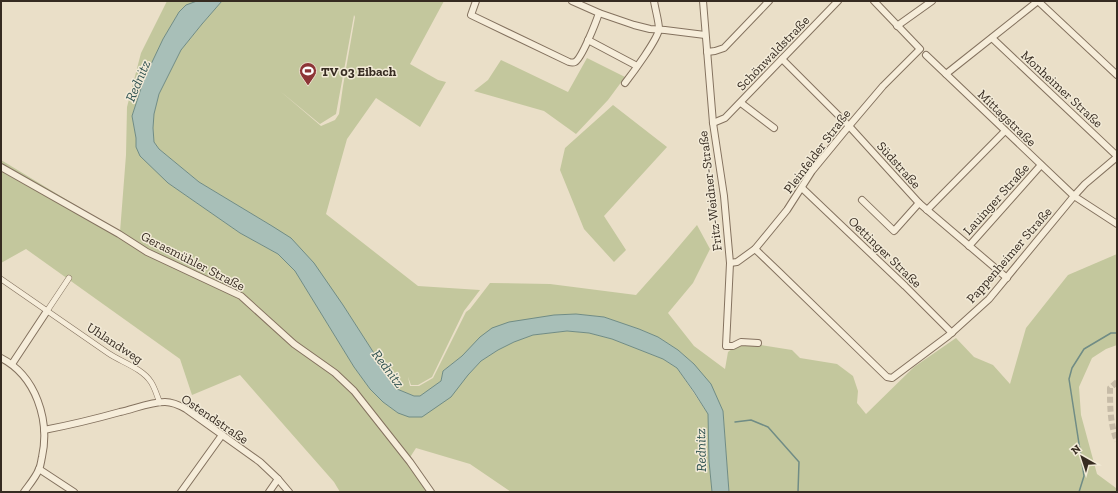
<svg xmlns="http://www.w3.org/2000/svg" width="1118" height="493" font-family="'Zilla Slab',serif">
	<rect width="100%" height="100%" fill="#eadfc8"/>
	<g fill="#c3c79d" fill-rule="evenodd">
		<polygon points="167,1 197,1 186,5 179,12 163,39 144,79 132,116 136,138 136,147 168,183 240,233 278,254 295,271 354,367 370,389 383,402 398,413 468,375 481,361 498,350 514,342 533,335 567,331 589,333 612,339 663,359 677,368 708,414 709,461 712,492 511,492 470,464 416,448 407,462 428,492 340,492 334,482 240,375 192,395 180,359 26,249 1,263 1,160 120,232 126,155 127,107 141,53"/>
		<path d="M222 1H444L410 64 438 80 446 82 420 127 376 98 347 139 326 214 418 286 480 290 464 311 432 377 418 385H411L408 377 410 386H419L433 378 466 312 470 309 490 283 550 284 636 295 669 258 697 225 710 249 693 283 668 313 694 346 725 369 728 352 732 349 748 343 792 350 800 358 837 364 853 376 858 391 857 403 866 414 914 367 956 338 974 357 993 365 1010 384 1026 328 1068 275 1117 254V345L1106 349 1092 358 1079 387 1081 415 1097 474 1116 488 1117 492H729L723 411 694 364 678 350 658 337 639 329 604 317 576 314 554 315 462 356 443 371 441 381 421 396H414L397 389 343 305 272 226 199 182 159 149 154 142 153 128 154 114 159 94 181 50 202 24ZM354 15 355 17 343 86 339 114 335 120 321 126 280 91 320 124 336 114Z"/>
		<polygon points="587,58 625,77 608,100 576,134 544,111 474,91 488,80 501,60 568,92"/>
		<polygon points="613,105 667,147 604,216 626,250 614,262 584,229 560,170 565,148"/>
	</g>
	<polygon fill="#a8bfb8" stroke="#708c85" points="197,1 222,1 202,24 181,50 159,94 154,114 153,128 154,142 159,149 199,182 272,226 291,238 314,263 343,305 397,389 414,396 420,396 441,381 443,371 462,356 480,337 492,328 509,322 554,315 576,314 604,317 639,329 658,337 678,350 694,364 711,384 723,411 729,492 712,492 709,461 708,414 694,392 677,368 663,359 612,339 589,333 567,331 533,335 514,342 498,350 481,361 468,375 451,397 422,417 409,417 398,413 383,402 370,389 354,367 295,271 278,254 240,233 168,183 140,156 136,147 136,138 132,116 144,79 163,39 179,12 186,5"/>
	<g fill="none" stroke-linecap="round" stroke-linejoin="round">
		<g stroke="#708c85" stroke-width="1.5">
			<polyline points="735,422 751,420 768,427 799,462 798,492"/>
			<polyline points="1079,492 1084,476 1069,379 1072,368 1084,349 1111,333 1117,333"/>
		</g>
		<path stroke="#c6bba7" stroke-width="6" stroke-dasharray="6 3" stroke-linecap="butt" d="M1117 382 1110 388C1110 406 1110 424 1117 441"/>
		<defs>
			<g id="pedestrian">
				<path d="M1 279 108 353C121 362 142 368 151 382 155 388 157 396 160 403"/>
				<polyline points="47,311 69,278"/>
			</g>
			<g id="minor">
				<path d="M476 1 471 15 569 62C572 63 573 63 575 62 582 58 596 22 599 13"/>
				<polyline points="572,1 599,13 634,25 650,29 665,30 705,35"/>
				<polyline points="703,1 713,123 724,196 730,263 726,346 733,346 741,342 758,343"/>
				<polyline points="1038,1 1117,75"/>
				<polyline points="897,26 932,1"/>
				<polyline points="992,38 1117,156"/>
				<polyline points="588,40 637,66"/>
				<polyline points="707,52 715,51 724,48 769,1"/>
				<polyline points="926,55 1074,196 1117,224"/>
				<polyline points="782,59 849,126 919,203 1007,278"/>
				<polyline points="946,74 1038,1"/>
				<path d="M625 83C632 74 658 39 659 29 659 22 655 8 654 1"/>
				<polyline points="741,103 774,128"/>
				<polyline points="713,123 725,118 838,1"/>
				<polyline points="1,167 119,234 147,252 241,296 294,344 335,373 354,391 410,462 431,492"/>
				<polyline points="802,188 905,286 952,333"/>
				<polyline points="862,200 894,231 919,203"/>
				<polyline points="927,210 1005,131"/>
				<polyline points="969,246 1041,165"/>
				<polyline points="755,249 779,272 887,377 892,378 948,336 989,299 1074,196 1085,184 1117,157"/>
				<polyline points="730,263 737,262 755,249 787,210 812,171 849,126 883,86 920,49 874,1"/>
				<path d="M1 358C36 376 50 420 42 457 41 461 41 465 39 469 36 477 29 485 24 492"/>
				<polyline points="12,364 47,311"/>
				<path d="M44 430C70 425 95 419 120 412 134 409 150 402 165 402 173 402 179 405 186 409L260 462 278 479 289 492"/>
				<polyline points="39,469 74,492"/>
				<polyline points="181,492 222,435"/>
				<polyline points="269,492 278,479"/>
			</g>
		</defs>
		<use href="#pedestrian" stroke="#84725f" stroke-width="6"/>
		<use href="#minor" stroke="#84725f" stroke-width="8"/>
		<use href="#pedestrian" stroke="#f6edda" stroke-width="5"/>
		<use href="#minor" stroke="#f6edda" stroke-width="6"/>
	</g>
	<defs>
		<symbol id="stadium-pin" viewBox="-11 -11 22 30"><path d="M0 17L-7.5 6A9.5 9.5 0 1 1 7.5 6Z" fill="#8d3537" stroke="#f2ead7"/><path d="M0-5a6.5 5 0 1 0 0 10a6.5 5 0 1 0 0-10ZM-3.5-1.8h7v3.6h-7Z" fill="#fff"/></symbol>
	</defs>
	<g fill-rule="evenodd">
		<use href="#stadium-pin" x="298" y="61" width="20" height="27"/>
	</g>
	<g text-anchor="middle" dominant-baseline="central" stroke-width="3" stroke-linejoin="round" paint-order="stroke">
		<g font-size="13" fill="#362b21" stroke="#f2ead7">
			<text transform="translate(773 53) rotate(-46)">Schönwaldstraße</text>
			<text transform="translate(1062 89) rotate(43)">Monheimer Straße</text>
			<text transform="translate(1007 118) rotate(44)">Mittagstraße</text>
			<text transform="translate(817 151) rotate(-53)">Pleinfelder Straße</text>
			<text transform="translate(899 165) rotate(48)">Südstraße</text>
			<text transform="translate(710 191) rotate(-97)">Fritz-Weidner-Straße</text>
			<text transform="translate(996 199) rotate(-48)">Lauinger Straße</text>
			<text transform="translate(885 252) rotate(44)">Oettinger Straße</text>
			<text transform="translate(1009 255) rotate(-49)">Pappenheimer Straße</text>
			<text transform="translate(193 261) rotate(27)">Gerasmühler Straße</text>
			<text transform="translate(115 343) rotate(33)">Uhlandweg</text>
			<text transform="translate(215 419) rotate(34)">Ostendstraße</text>
		</g>
		<g font-size="13" font-weight="bold" fill="#362b21" stroke="#f2ead7" text-anchor="start">
			<text x="321" y="71">TV 03 Eibach</text>
		</g>
		<g font-size="14" font-style="italic" fill="#325452" stroke="#f2ead7">
			<text transform="translate(138 81) rotate(-67)">Rednitz</text>
			<text transform="translate(388 369) rotate(53)">Rednitz</text>
			<text transform="translate(701 450) rotate(-91)">Rednitz</text>
		</g>
	</g>
	<rect width="1118" height="493" fill="none" stroke="#362b21" stroke-width="4"/>
	<g transform="translate(1082 457) rotate(321)" stroke="#f2ead7" stroke-width="3" paint-order="stroke">
	<path d="M0-3L7 15L0 10L-7 15Z" fill="#362b21"/>
	<text y="-6" font-size="11" font-weight="bold" text-anchor="middle" fill="#362b21">N</text>
	</g>
</svg>
